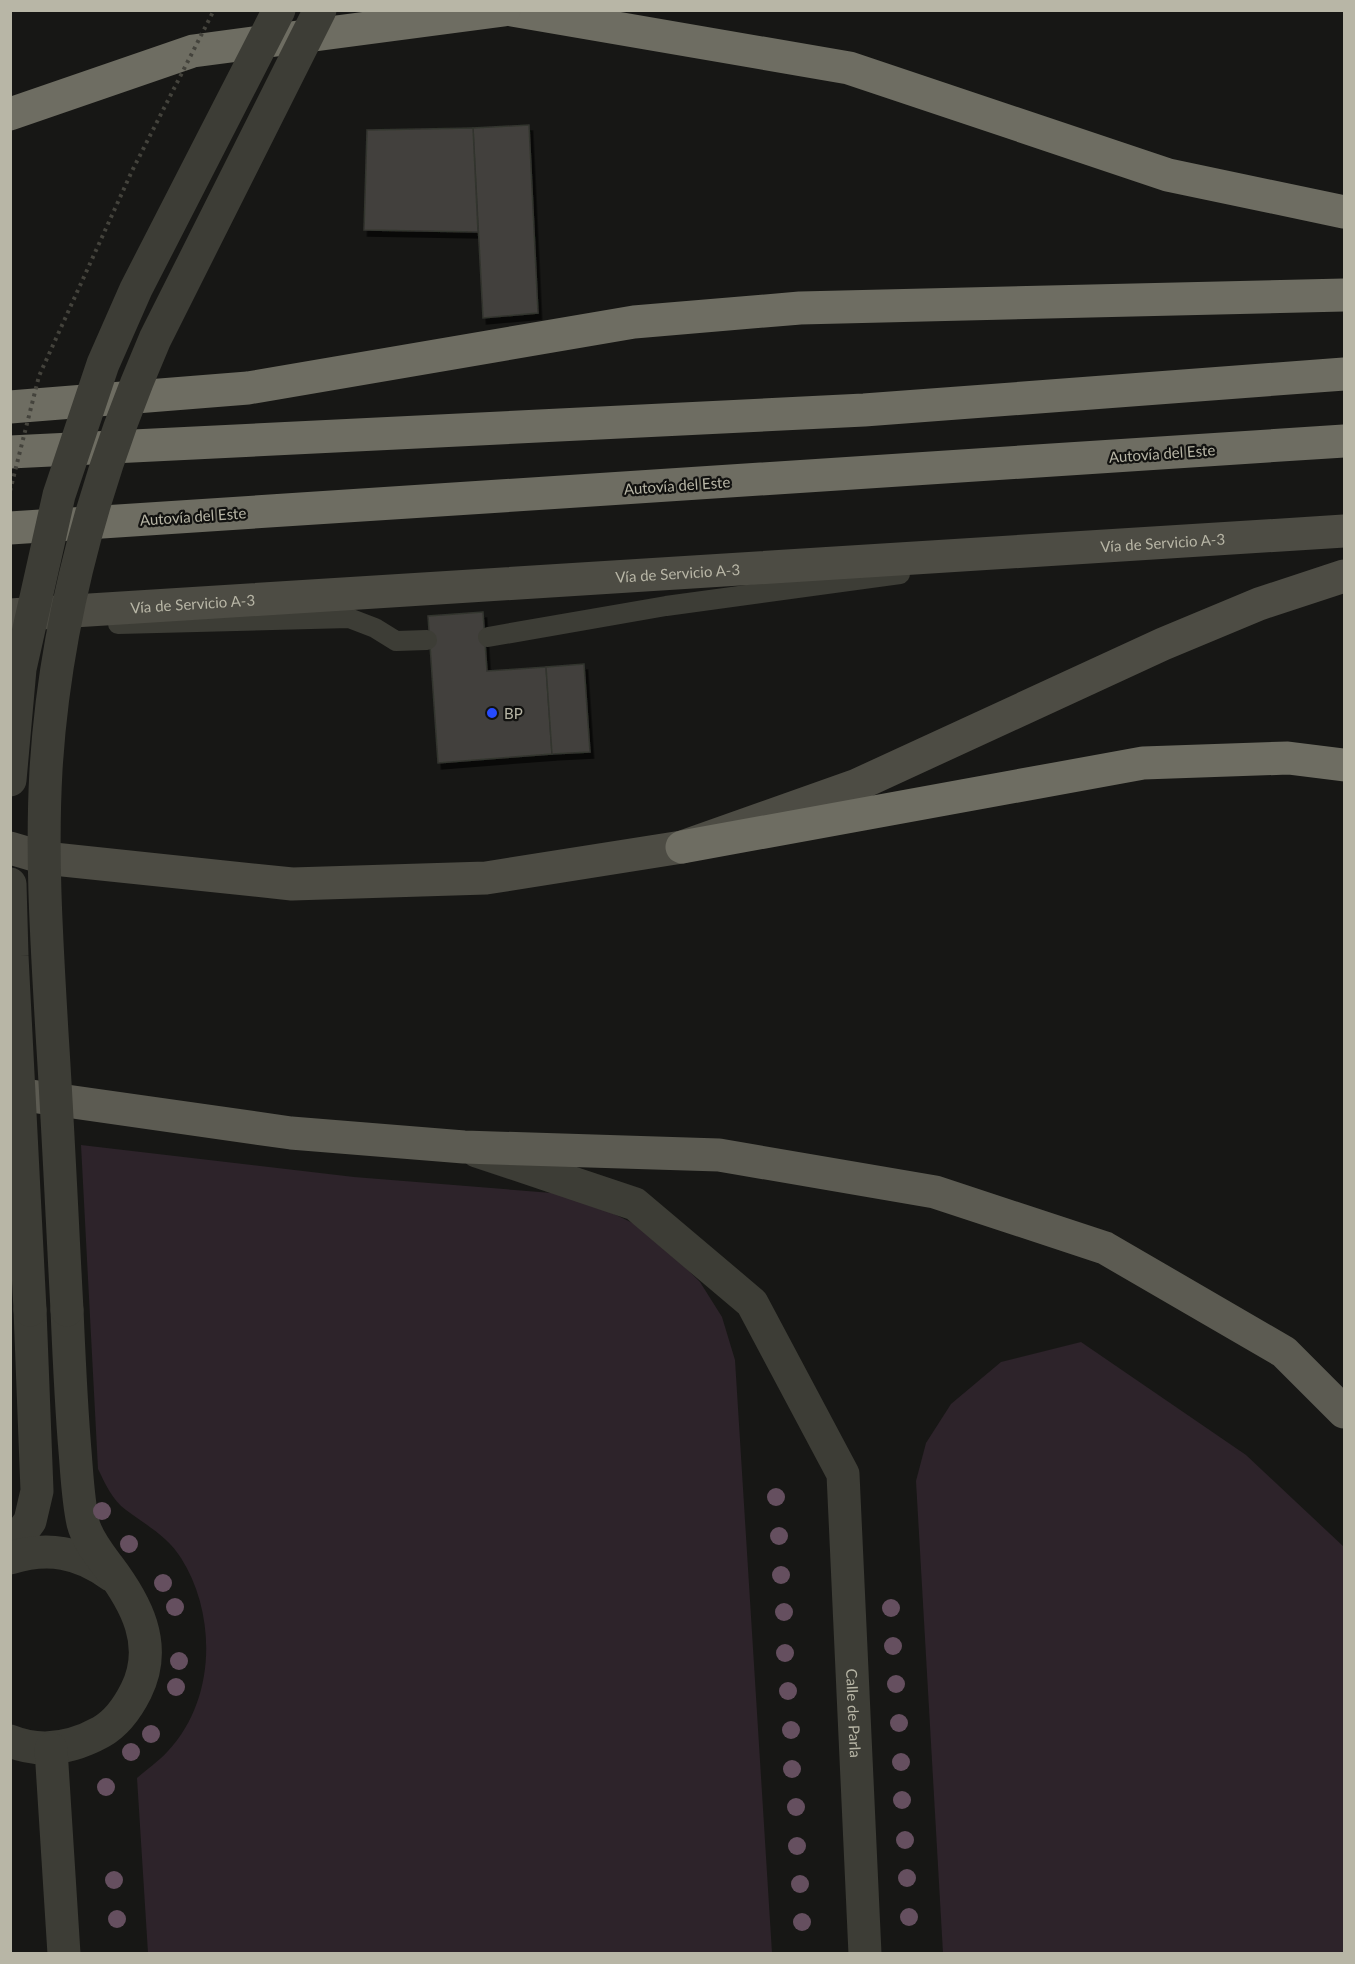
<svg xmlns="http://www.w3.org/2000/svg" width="1355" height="1964" font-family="Lato,sans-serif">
	<defs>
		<filter id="shadow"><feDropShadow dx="3.5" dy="6" stdDeviation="0" flood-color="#0009"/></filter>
	</defs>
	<rect width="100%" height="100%" fill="#171715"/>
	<g fill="#2d232a">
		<path d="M81 1145 354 1177 552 1193 595 1205 637 1225 663 1245 700 1282 722 1317 735 1360 772 1953H148L137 1778C147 1769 159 1761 168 1751 216 1700 217 1615 181 1558 168 1537 145 1524 126 1510 112 1500 105 1483 98 1469Z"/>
		<polygon points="1081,1342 1246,1455 1344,1547 1344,1953 943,1953 916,1481 926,1443 951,1404 1001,1362"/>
	</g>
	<g fill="#42413c" stroke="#33342f" stroke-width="1.5" filter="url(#shadow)">
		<polygon points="529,125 538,313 483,318 473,128"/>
		<polygon points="473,128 478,232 364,230 367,130"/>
		<polygon points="483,612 487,671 546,667 552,754 438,763 428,616"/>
		<polygon points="584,664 590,752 552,754 546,667"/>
	</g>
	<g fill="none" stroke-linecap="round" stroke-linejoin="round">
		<g stroke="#3d3d36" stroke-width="20">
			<polyline points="118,624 349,618 375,628 396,641 427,640"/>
			<polyline points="488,637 666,606 900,574"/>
		</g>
		<g stroke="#3d3d36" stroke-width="33">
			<path id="s1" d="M477 1151 635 1204 752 1303 843 1474 865 1954"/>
			<polyline points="10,1549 30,1521 37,1491 30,1310"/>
			<path d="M10 1558C48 1546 80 1552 111 1575"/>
			<path d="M10 1741C42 1754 72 1748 101 1732 117 1723 128 1707 136 1691 159 1645 136 1603 108 1566 99 1554 87 1539 83 1523 78 1500 77 1475 75 1451 71 1404 69 1357 67 1310"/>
			<polyline points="51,1749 64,1954"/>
		</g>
		<g stroke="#4d4c44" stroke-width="33">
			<path id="s2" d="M10 615 1344 531"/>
			<polyline points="10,848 44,858 292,884 486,878 682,847 857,785 1163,644 1259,604 1344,576"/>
		</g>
		<polyline stroke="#5c5b52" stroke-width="33" points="10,1093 291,1133 464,1147 719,1155 935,1192 1105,1248 1284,1352 1344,1412"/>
		<g stroke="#6e6d62" stroke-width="33">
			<polyline points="512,10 849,68 1168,175 1344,212"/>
			<polyline points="10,114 193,51 504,10"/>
			<polyline points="10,407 248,388 634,322 800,308 1344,295"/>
			<polyline points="10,452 864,410 1344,374"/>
			<polyline points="10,528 1344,441"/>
			<polyline points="682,847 1143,763 1288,758 1344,765"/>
		</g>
		<polyline stroke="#44433c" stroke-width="4" stroke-dasharray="3 4.5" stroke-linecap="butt" points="10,491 39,376 132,171 214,10"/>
		<g stroke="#3d3d36" stroke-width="33">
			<polyline points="10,780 20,669 59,495 103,364 136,289 279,10"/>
			<polyline points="10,884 12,956 30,1310"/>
			<path d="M67 1310C62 1218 58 1125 52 1033 47 945 41 858 46 770 55 621 96 475 155 339L320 10"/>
		</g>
	</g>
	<g fill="#654f5f">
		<circle cx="776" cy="1497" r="9"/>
		<circle cx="102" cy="1511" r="9"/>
		<circle cx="779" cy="1536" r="9"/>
		<circle cx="129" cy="1544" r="9"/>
		<circle cx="781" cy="1575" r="9"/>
		<circle cx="163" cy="1583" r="9"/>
		<circle cx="175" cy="1607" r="9"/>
		<circle cx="891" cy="1608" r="9"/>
		<circle cx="784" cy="1612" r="9"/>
		<circle cx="893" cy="1646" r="9"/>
		<circle cx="785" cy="1653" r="9"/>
		<circle cx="179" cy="1661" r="9"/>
		<circle cx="896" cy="1684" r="9"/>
		<circle cx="176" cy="1687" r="9"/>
		<circle cx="788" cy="1691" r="9"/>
		<circle cx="899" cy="1723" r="9"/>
		<circle cx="791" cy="1730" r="9"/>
		<circle cx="151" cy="1734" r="9"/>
		<circle cx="131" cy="1752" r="9"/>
		<circle cx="901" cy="1762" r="9"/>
		<circle cx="792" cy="1769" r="9"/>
		<circle cx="106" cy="1787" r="9"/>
		<circle cx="902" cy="1800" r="9"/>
		<circle cx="796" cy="1807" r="9"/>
		<circle cx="905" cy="1840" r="9"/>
		<circle cx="797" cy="1846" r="9"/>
		<circle cx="907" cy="1878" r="9"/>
		<circle cx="114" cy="1880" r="9"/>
		<circle cx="800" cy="1884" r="9"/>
		<circle cx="909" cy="1917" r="9"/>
		<circle cx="117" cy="1919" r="9"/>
		<circle cx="802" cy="1922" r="9"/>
	</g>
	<circle fill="#264bff" stroke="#121210" stroke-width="2" cx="492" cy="713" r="6"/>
	<g text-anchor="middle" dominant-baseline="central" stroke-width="4.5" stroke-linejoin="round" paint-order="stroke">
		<g font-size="15" fill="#b8b6a6" stroke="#121210">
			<text transform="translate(1162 453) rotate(-4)">Autovía del Este</text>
			<text transform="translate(677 485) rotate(-4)">Autovía del Este</text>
			<text transform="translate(193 516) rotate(-4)">Autovía del Este</text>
			<text stroke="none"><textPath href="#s2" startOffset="1155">Vía de Servicio A-3</textPath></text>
			<text stroke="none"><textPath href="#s2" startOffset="669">Vía de Servicio A-3</textPath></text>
			<text stroke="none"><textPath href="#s2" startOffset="183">Vía de Servicio A-3</textPath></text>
			<text stroke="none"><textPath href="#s1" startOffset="753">Calle de Parla</textPath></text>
		</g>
		<g font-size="15" fill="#b8b6a6" stroke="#121210" text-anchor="start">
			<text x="504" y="713">BP</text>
		</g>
	</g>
	<rect width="1355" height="1964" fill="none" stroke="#b8b6a6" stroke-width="24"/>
</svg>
